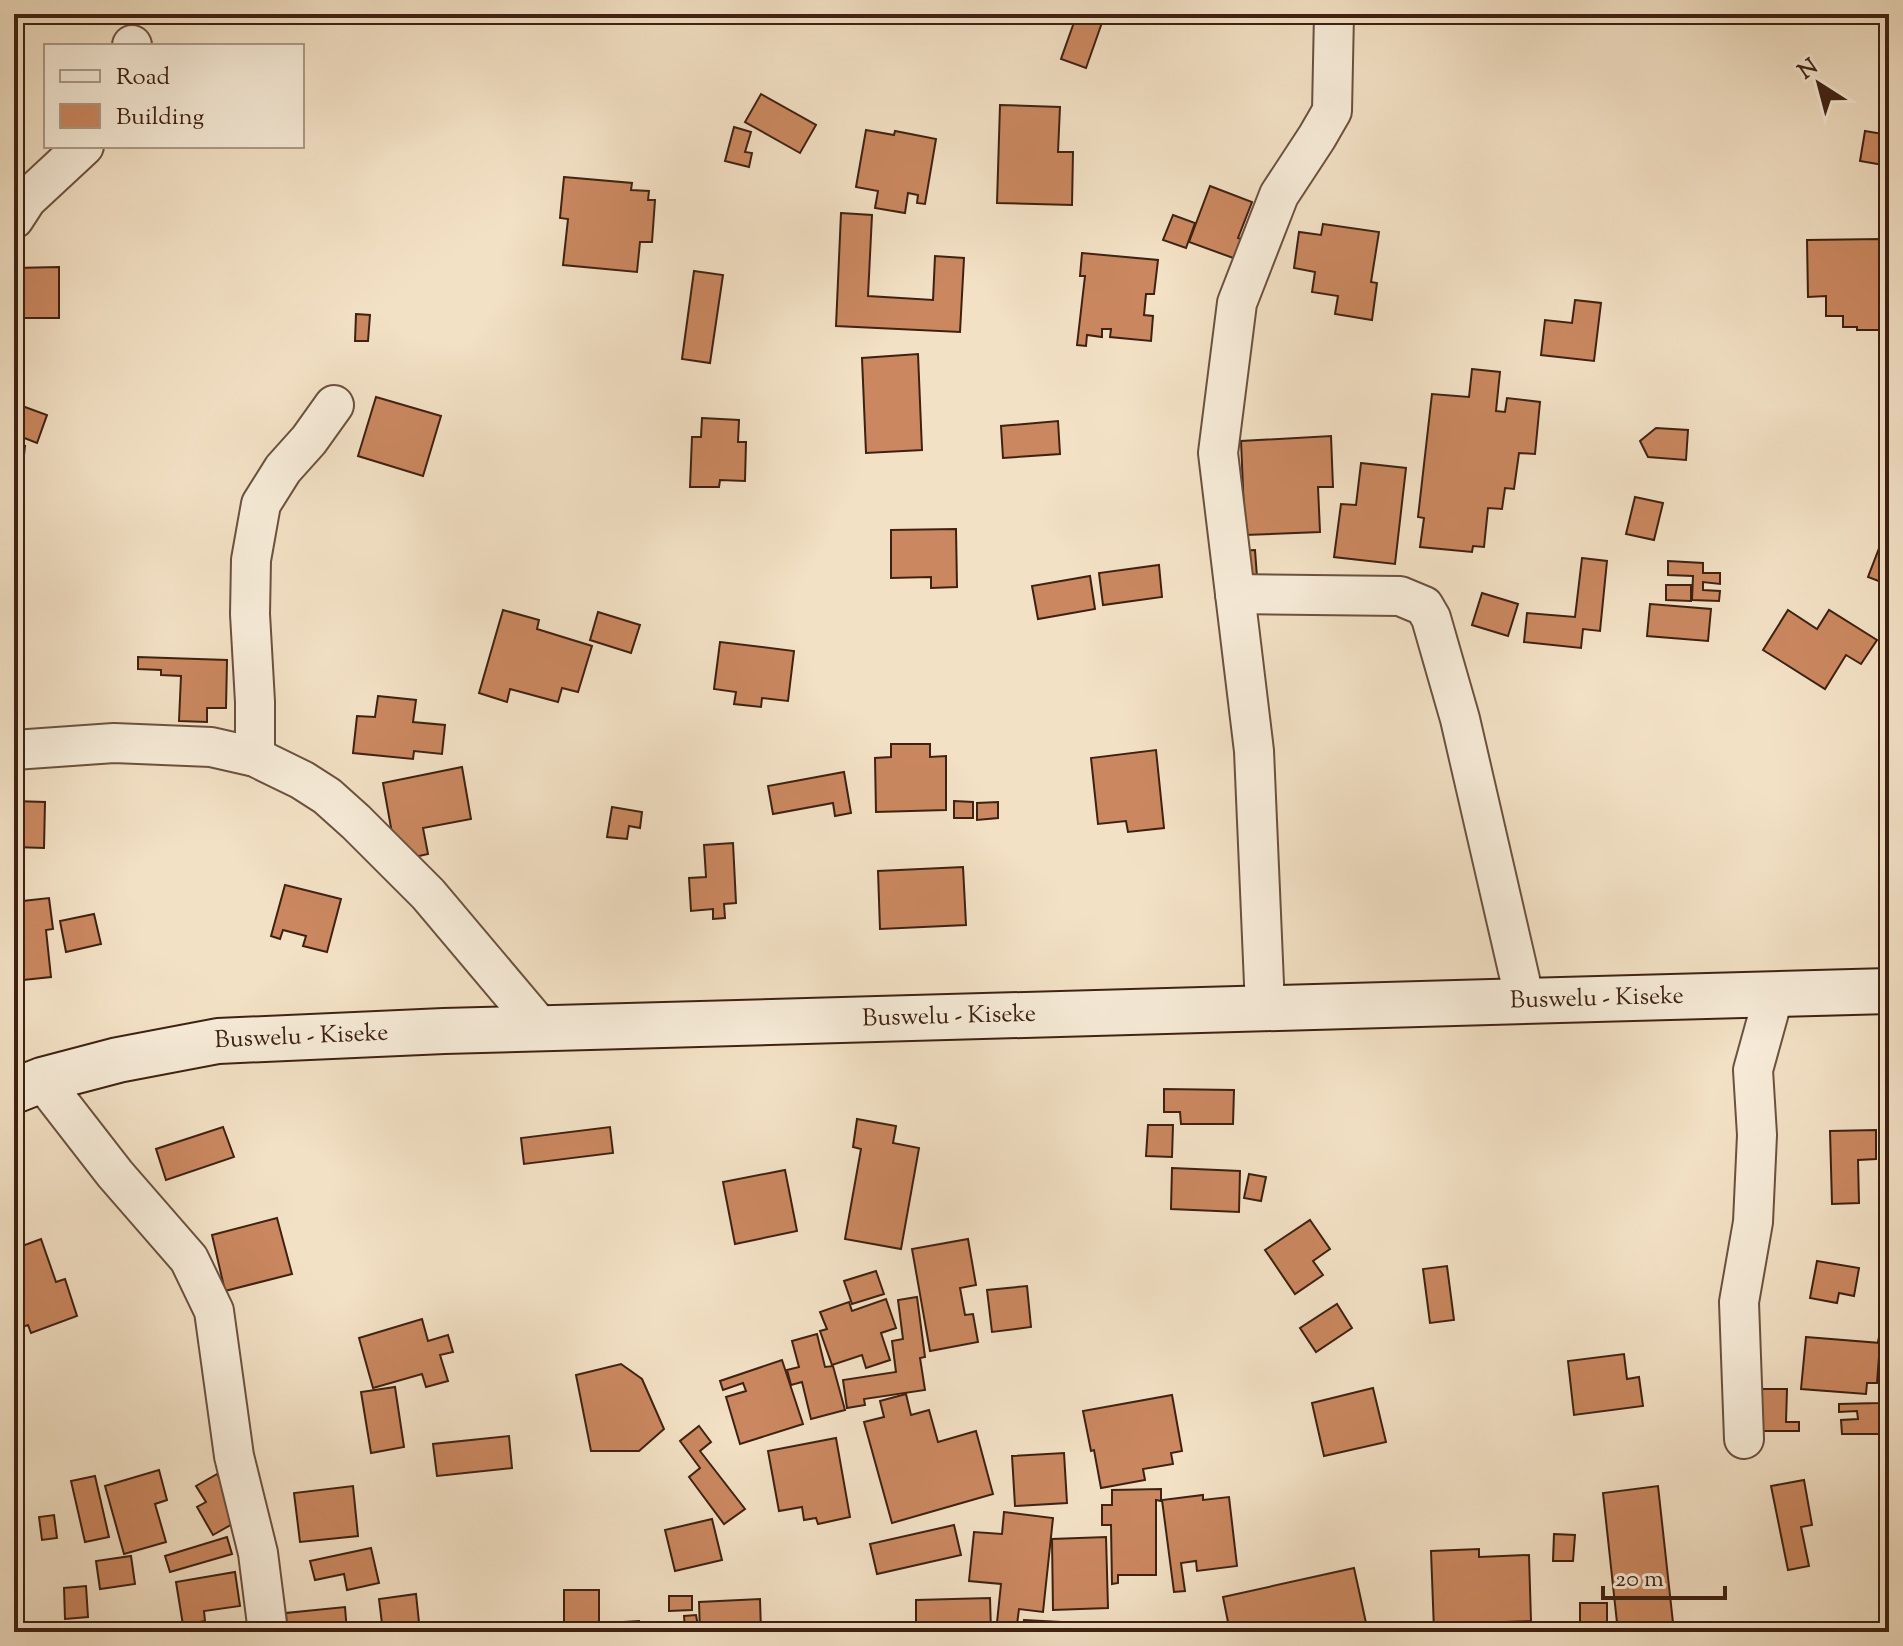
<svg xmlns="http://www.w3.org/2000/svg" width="1903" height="1646" font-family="'Sorts Mill Goudy',serif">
	<rect width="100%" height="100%" fill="#f3e1c5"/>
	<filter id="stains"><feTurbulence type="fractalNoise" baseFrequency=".0025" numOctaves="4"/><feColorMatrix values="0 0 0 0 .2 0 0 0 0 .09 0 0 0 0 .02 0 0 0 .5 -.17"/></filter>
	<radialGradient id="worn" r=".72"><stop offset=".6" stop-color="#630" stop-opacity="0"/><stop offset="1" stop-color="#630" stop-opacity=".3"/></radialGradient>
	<g fill="#cb8860" stroke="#3f2112" stroke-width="2">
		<polygon points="1077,14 1105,14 1086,68 1061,59"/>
		<polygon points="761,94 816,125 800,153 745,122"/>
		<polygon points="1000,105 1060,107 1058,152 1073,152 1072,205 997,203"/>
		<polygon points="734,127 751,132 745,152 752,153 749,167 725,161"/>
		<polygon points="866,130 894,135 895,131 936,139 925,204 917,203 918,195 908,193 905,213 875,208 878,191 856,187"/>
		<polygon points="1865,131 1889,135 1889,166 1860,161"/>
		<polygon points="564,177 632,183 631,190 649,191 648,200 655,200 652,242 640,242 637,272 563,265 568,219 560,218"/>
		<polygon points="1210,186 1252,202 1238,238 1243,240 1236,259 1189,242"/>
		<polygon points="841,213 872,215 868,296 933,300 935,256 964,258 960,332 836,326"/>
		<polygon points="1173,215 1195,223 1186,248 1163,240"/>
		<polygon points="1323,224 1379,232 1371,282 1377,283 1372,320 1335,314 1338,296 1312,292 1315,272 1294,268 1299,232 1321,235"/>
		<polygon points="1881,239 1881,264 1889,264 1889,330 1857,330 1857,327 1843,327 1843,316 1826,316 1826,296 1808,297 1807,240"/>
		<polygon points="1082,253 1158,260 1154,294 1146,294 1144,315 1153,316 1151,341 1110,337 1111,329 1102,329 1102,337 1087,335 1086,346 1077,345 1085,276 1080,276"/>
		<polygon points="59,267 59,318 14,318 14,268"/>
		<polygon points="694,271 723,275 710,363 682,359"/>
		<polygon points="1575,300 1601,303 1594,361 1541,355 1545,320 1572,323"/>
		<polygon points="356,314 370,315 368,341 355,341"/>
		<polygon points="918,354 922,450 866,453 862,358"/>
		<polygon points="1472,369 1500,372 1496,411 1505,412 1507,398 1540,402 1535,454 1519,453 1514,489 1505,488 1502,509 1488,508 1484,547 1473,546 1472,552 1420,547 1424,518 1418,517 1432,394 1469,397"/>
		<polygon points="376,397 441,416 423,476 358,456"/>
		<polygon points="14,403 47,415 37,443 14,434"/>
		<polygon points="702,418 739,420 738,442 746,442 745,481 720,480 719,487 690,487 692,437 701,437"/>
		<polygon points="1058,421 1060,454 1003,458 1001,426"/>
		<polygon points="1656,428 1688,430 1686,460 1648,457 1640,441"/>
		<polygon points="1331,436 1333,487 1318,487 1320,532 1245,535 1241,441"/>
		<polygon points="14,445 25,446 22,473 14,472"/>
		<polygon points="1361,463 1406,468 1395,564 1334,557 1341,504 1356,505"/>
		<polygon points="1635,497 1663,503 1654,540 1626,534"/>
		<polygon points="1888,525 1889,526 1889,585 1868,577"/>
		<polygon points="956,529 957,587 931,588 931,577 891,578 891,530"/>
		<polygon points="1255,550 1257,577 1237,578 1236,551"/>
		<polygon points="1582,558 1607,561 1600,631 1583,629 1581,648 1524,642 1527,613 1575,617"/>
		<polygon points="1668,561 1703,563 1703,573 1720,573 1720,584 1703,582 1703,590 1720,591 1719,601 1692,600 1693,576 1668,575"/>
		<polygon points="1159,565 1162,597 1103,605 1099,573"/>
		<polygon points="1090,576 1095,609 1038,619 1032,586"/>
		<polygon points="1666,585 1691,585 1691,601 1666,600"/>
		<polygon points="1482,593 1518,604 1508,636 1472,625"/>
		<polygon points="1650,604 1711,609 1708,641 1647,636"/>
		<polygon points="503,610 539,620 537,629 592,646 578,692 562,688 558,702 510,689 507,702 479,693"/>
		<polygon points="1788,610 1817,629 1829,610 1877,640 1861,664 1846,655 1825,689 1763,650"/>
		<polygon points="598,612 640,625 631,653 590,640"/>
		<polygon points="720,642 794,651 788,701 762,698 761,707 734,704 736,692 714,689"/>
		<polygon points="138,657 227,660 226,708 207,708 207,722 179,721 181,676 161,675 161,670 138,669"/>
		<polygon points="378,696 416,700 413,722 445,725 442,754 414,751 413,759 353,753 357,716 375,717"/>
		<polygon points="891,744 930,744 930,757 946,756 946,810 876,812 875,758 891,757"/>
		<polygon points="1156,750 1164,828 1128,832 1126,821 1098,824 1091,758"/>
		<polygon points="462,767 471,819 423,828 428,854 397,861 383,783"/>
		<polygon points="844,772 851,813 835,816 833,803 773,814 768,786"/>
		<polygon points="14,801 45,802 44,848 14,847"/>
		<polygon points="954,801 973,802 973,818 954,818"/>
		<polygon points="998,802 998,818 977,820 977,803"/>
		<polygon points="612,807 642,812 640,828 629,826 627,839 607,837"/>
		<polygon points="733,843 736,903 724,904 725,918 713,919 713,909 691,911 689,878 706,877 704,845"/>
		<polygon points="963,867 966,925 880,929 878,871"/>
		<polygon points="285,885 341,899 327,952 303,946 306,936 283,930 280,939 271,936"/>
		<polygon points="49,898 53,929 46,930 51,977 14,981 14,902"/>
		<polygon points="94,914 101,944 66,952 60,921"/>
		<polygon points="1164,1089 1234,1090 1233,1124 1181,1124 1180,1112 1164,1112"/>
		<polygon points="857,1119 896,1126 893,1143 919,1148 901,1249 845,1239 861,1149 853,1147"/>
		<polygon points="1148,1125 1173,1125 1172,1157 1146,1156"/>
		<polygon points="223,1127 234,1157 166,1180 156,1149"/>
		<polygon points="610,1127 613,1153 524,1164 521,1138"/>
		<polygon points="1876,1130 1876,1159 1858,1160 1859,1203 1832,1204 1830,1131"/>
		<polygon points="1172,1168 1240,1171 1239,1212 1171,1209"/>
		<polygon points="785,1170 797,1231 735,1244 723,1182"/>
		<polygon points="1249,1174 1266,1177 1261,1201 1244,1198"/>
		<polygon points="277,1218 292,1274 225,1291 212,1235"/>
		<polygon points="1310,1220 1330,1249 1313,1261 1323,1275 1295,1294 1265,1250"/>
		<polygon points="41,1239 56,1282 65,1279 77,1316 31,1333 28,1325 14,1330 14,1249"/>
		<polygon points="968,1239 976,1285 960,1288 965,1315 973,1314 978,1342 930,1351 912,1249"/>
		<polygon points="1817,1261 1859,1268 1854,1296 1839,1293 1837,1303 1810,1298"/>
		<polygon points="1447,1266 1454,1320 1430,1323 1423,1269"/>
		<polygon points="876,1271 884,1294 852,1304 844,1281"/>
		<polygon points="1027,1286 1031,1327 992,1332 987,1290"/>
		<polygon points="1888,1295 1889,1295 1889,1344 1878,1342"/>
		<polygon points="917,1297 925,1357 920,1358 925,1390 864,1399 865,1405 847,1408 843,1380 896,1372 892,1341 903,1339 898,1300"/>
		<polygon points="886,1299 896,1328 881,1333 890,1360 866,1368 862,1355 832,1365 820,1331 827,1329 820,1312 849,1302 852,1311"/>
		<polygon points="1337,1304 1352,1328 1316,1352 1300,1328"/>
		<polygon points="422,1319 428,1341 448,1335 453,1352 440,1355 448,1381 426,1387 422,1374 373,1388 359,1338"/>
		<polygon points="817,1334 825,1367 833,1366 845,1410 811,1419 802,1382 791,1385 787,1370 799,1367 792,1341"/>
		<polygon points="1806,1337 1880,1343 1877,1383 1867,1383 1866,1394 1801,1389"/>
		<polygon points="1889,1352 1889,1391 1880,1389"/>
		<polygon points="1624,1354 1627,1379 1639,1377 1643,1406 1574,1415 1568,1361"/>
		<polygon points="782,1360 803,1424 740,1444 726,1397 746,1391 743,1383 723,1390 720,1381"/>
		<polygon points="621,1364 642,1379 664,1429 639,1451 591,1451 576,1375"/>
		<polygon points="395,1387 404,1447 371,1453 361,1392"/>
		<polygon points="1373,1388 1386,1442 1324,1456 1312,1403"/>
		<polygon points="1760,1389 1787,1389 1786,1422 1799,1422 1799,1431 1759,1431"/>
		<polygon points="906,1394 911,1415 929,1410 938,1442 976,1431 993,1494 892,1523 864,1422 884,1417 880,1401"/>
		<polygon points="1172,1395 1182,1451 1171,1453 1173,1464 1143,1469 1145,1480 1101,1488 1094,1450 1091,1451 1083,1411"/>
		<polygon points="1879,1399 1889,1399 1889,1434 1842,1434 1841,1420 1858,1419 1857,1411 1839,1412 1839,1404 1879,1403"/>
		<polygon points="699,1426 711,1442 700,1451 745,1509 724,1524 689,1477 700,1468 680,1441"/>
		<polygon points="509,1436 512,1468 437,1476 433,1444"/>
		<polygon points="836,1438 850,1517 818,1524 816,1518 804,1520 802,1507 779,1511 768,1451"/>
		<polygon points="1064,1453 1067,1503 1015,1506 1012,1456"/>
		<polygon points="159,1470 167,1500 155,1504 166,1542 124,1554 105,1486"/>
		<polygon points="217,1474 243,1518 213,1535 197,1507 206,1502 196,1486"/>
		<polygon points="95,1476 109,1537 85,1542 71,1481"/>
		<polygon points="1804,1480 1812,1525 1801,1527 1809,1566 1788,1570 1771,1486"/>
		<polygon points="353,1486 358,1536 300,1542 294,1493"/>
		<polygon points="1658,1486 1674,1632 1618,1632 1603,1493"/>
		<polygon points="1161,1489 1161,1501 1156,1500 1156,1575 1118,1575 1118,1583 1112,1584 1111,1525 1102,1525 1102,1505 1112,1505 1112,1490"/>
		<polygon points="1203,1495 1203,1500 1229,1497 1237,1566 1197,1571 1196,1561 1181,1563 1185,1591 1174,1592 1162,1500"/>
		<polygon points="1004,1512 1053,1518 1043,1612 1019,1609 1016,1632 996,1632 1001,1584 969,1581 974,1532 1002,1534"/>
		<polygon points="54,1515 57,1538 42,1540 39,1517"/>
		<polygon points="14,1516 18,1516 20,1545 14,1546"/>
		<polygon points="712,1519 722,1560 675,1571 665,1530"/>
		<polygon points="954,1525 961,1555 877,1574 870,1544"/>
		<polygon points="1554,1534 1575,1535 1573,1561 1553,1561"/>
		<polygon points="227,1537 232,1554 170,1572 165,1556"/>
		<polygon points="1106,1537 1108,1608 1053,1610 1052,1539"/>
		<polygon points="371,1548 379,1583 347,1590 344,1574 315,1580 310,1561"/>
		<polygon points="1479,1549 1479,1557 1529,1555 1531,1621 1478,1623 1478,1628 1434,1631 1431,1551"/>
		<polygon points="131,1556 135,1584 100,1589 96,1561"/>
		<polygon points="1354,1568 1368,1632 1230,1632 1223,1597"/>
		<polygon points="235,1572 240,1606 204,1611 205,1621 183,1625 176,1582"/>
		<polygon points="86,1586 88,1617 65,1619 64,1588"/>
		<rect x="564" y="1590" width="35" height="42"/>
		<polygon points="416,1594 420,1632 383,1632 379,1599"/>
		<polygon points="669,1596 692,1596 692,1610 669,1611"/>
		<polygon points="990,1598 991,1632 916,1632 916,1600"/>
		<polygon points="760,1599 761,1632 700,1632 699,1602"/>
		<polygon points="1580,1603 1607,1603 1607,1626 1580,1627"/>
		<polygon points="345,1607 347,1632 287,1632 286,1613"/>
		<polygon points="696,1615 698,1626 685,1628 684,1616"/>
		<polygon points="1024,1620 1098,1624 1098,1632 1023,1632"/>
		<polygon points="639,1621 639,1632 607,1632 607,1623"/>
	</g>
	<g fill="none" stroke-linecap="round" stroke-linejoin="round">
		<defs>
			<g id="minor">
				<polyline points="132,46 132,45"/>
				<polyline points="14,219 27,199 84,146"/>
				<polyline points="1235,594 1400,596 1424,606 1431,618 1460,719 1525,1001"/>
				<polyline points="14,750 114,743 211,747 255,757 302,780 327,796 356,822 428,894 541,1028"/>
				<polyline points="255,757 255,702 250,614 251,560 261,504 283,469 309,440 334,405"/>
				<polyline points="1265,1007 1254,751 1218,453 1237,303 1279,195 1317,137 1332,111 1334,14"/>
				<polyline points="42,1080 115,1174 189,1259 214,1311 234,1456 258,1553 268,1632"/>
				<polyline points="1744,1439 1739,1302 1753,1222 1757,1135 1753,1070 1774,994"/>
			</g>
			<g id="secondary">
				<path id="s1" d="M14 1091 42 1080 118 1060 218 1041 444 1031 1889 991"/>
			</g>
		</defs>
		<use href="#minor" stroke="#6c513f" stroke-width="42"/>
		<use href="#secondary" stroke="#3f2112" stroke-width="48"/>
		<use href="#minor" stroke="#f7ecd9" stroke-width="38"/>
		<use href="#secondary" stroke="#f7ecd9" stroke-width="44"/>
	</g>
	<g text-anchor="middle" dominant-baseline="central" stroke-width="7" stroke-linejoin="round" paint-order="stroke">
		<g font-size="24" fill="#3f2112" stroke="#f7ecd9">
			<text stroke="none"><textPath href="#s1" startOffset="1590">Buswelu - Kiseke</textPath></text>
			<text stroke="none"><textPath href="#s1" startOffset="942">Buswelu - Kiseke</textPath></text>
			<text stroke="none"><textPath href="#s1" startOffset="294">Buswelu - Kiseke</textPath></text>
		</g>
	</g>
	<rect width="1903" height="1646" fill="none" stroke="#f3e1c5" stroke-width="48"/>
	<rect x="16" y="16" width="1871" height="1614" fill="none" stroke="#3f2112" stroke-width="4"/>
	<rect x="24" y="24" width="1855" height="1598" fill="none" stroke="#3f2112" stroke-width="2"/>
	<rect x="44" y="44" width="260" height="104" fill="#f7ecd9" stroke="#ad9b89" stroke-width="2"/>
	<rect x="60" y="70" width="40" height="12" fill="#f7ecd9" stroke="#ad9b89" stroke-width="2"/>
	<text x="116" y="84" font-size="24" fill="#3f2112">Road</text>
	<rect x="60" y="104" width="40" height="24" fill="#cb8860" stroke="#ad9b89" stroke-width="2"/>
	<text x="116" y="124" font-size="24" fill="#3f2112">Building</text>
	<g transform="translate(1819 84) rotate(324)" stroke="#f7ecd9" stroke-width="6" paint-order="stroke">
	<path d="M0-6L14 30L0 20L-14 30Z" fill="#3f2112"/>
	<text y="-12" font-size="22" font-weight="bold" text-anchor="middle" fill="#3f2112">N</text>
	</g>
	<path d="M1603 1586v12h122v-12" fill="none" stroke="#3f2112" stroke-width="4"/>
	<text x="1615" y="1586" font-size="24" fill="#3f2112" stroke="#f7ecd9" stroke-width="6" paint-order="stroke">20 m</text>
	<rect width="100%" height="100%" filter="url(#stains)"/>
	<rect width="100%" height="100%" fill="url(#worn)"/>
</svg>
